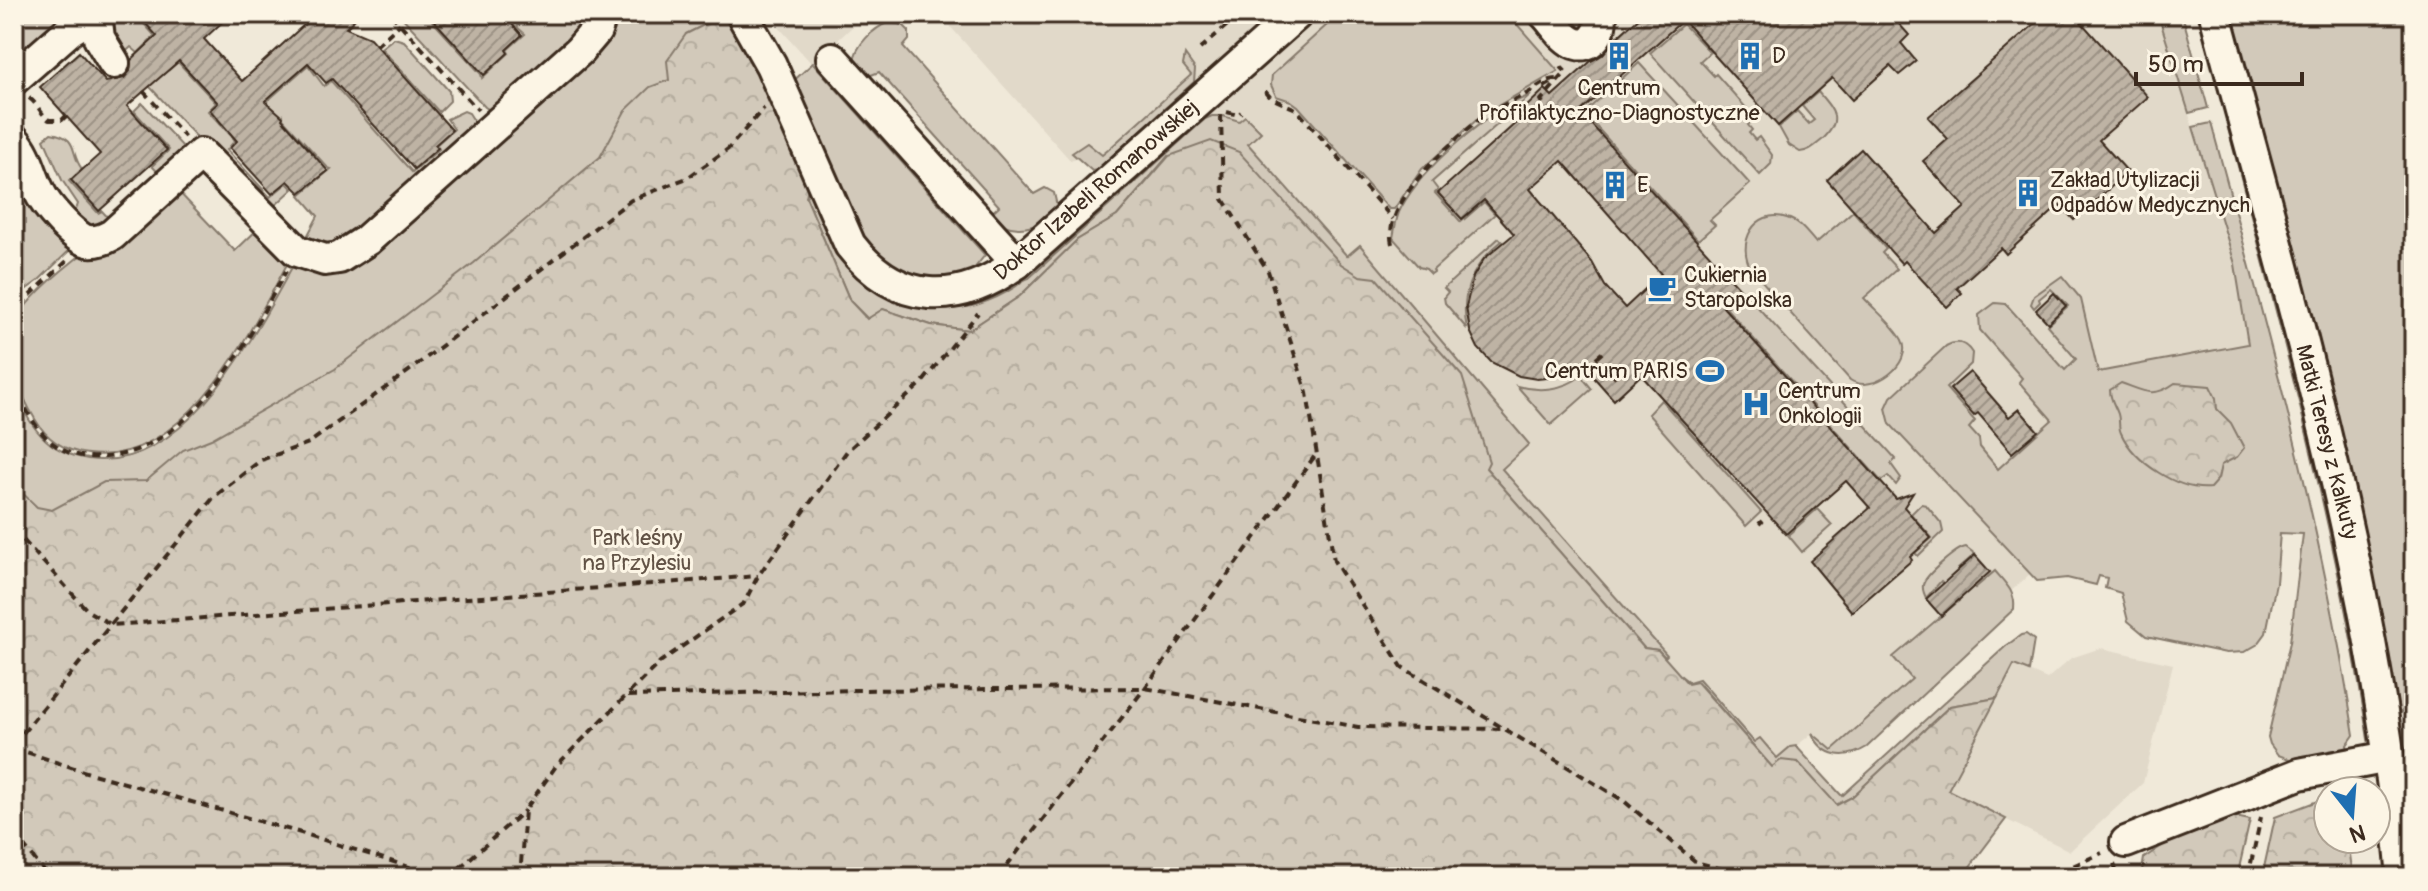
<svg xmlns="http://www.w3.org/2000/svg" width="2428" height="891" font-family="Pangolin,sans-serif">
	<defs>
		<pattern id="forest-crowns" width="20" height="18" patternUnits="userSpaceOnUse" patternTransform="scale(2)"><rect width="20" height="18" fill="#d2c9ba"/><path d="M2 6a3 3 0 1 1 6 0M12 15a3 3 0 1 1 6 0" fill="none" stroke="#b5ad9f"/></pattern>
		<pattern id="building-hatch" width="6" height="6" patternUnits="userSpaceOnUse" patternTransform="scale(2)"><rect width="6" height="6" fill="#beb3a4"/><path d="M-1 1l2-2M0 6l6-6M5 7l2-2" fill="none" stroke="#9c9285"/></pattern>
	</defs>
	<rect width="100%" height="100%" fill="#f0e9d9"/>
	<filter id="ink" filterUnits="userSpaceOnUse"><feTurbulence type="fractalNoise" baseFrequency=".0125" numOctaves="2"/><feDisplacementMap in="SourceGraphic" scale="16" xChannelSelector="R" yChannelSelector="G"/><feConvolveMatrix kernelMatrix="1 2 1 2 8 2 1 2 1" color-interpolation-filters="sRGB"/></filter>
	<g filter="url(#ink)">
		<g fill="#e1d9c9">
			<polygon points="767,14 866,14 812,64"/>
			<polygon points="939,14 2158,14 2235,264 2249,345 2132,586 2045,560 1837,752 1827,749 1812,733 1772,767 1167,154 1143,126 1094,169 1081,154 1071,161"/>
			<polygon points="2101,648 2173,664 2143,783 2070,851 1948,791 2015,665 2047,679 2071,658"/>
		</g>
		<g fill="#d2c9ba" stroke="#867a6c" stroke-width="2">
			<polygon points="17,14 79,14 14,70 14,17"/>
			<polygon points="112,14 135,14 155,36 138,53 131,47 121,56 109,23"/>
			<polygon points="399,14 426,14 481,74 482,78 509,53 507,50 525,34 517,27 530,14 594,14 592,21 491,111 485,107"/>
			<path d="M610 14H727L744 39 774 108 731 25 722 16 686 34 709 77 88 577 14 491V388C28 425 47 453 88 459 188 473 256 331 296 260L314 266Z"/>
			<polygon points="1339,14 1508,14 1558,71 1482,115 1422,169 1394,209 1389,209 1298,106 1291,101 1276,96 1271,85 1272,75"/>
			<polygon points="2158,14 2182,14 2208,108 2189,113"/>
			<polygon points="2228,14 2414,14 2414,691 2406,697 2409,708 2395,715"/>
			<path d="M889 22 903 25 909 31V40L903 47 1034 194 1045 188 1054 193 1057 206 1050 220C1027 230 1009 233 989 215L999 206 879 72 866 77 854 62C855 45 874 28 889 22Z"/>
			<polygon points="1683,24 1710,52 1700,61 1714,76 1716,74 1755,118 1748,125 1752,130 1749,133 1755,140 1759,137 1772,155 1771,164 1760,175 1650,53"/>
			<polygon points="394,38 404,41 449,91 450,101 439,112 381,48"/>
			<polygon points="1185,55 1195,69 1194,82 1097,170 1092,171 1072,153 1087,143 1102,155 1108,150 1191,75 1183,65"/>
			<polygon points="178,62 216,103 208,111 235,140 227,150 270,197 287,183 293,189 270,210 203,144 137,73 167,67 169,70"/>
			<polygon points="813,63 985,255 973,270 964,275 931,280 905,274 866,245 790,84"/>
			<polygon points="1639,63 1750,184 1710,220 1715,225 1698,240 1584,113"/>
			<polygon points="308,65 324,86 331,81 412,172 439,149 436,145 454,129 447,119 464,111 469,113 476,124 347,247 302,246 318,216 300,195 331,169 328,168 283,119 283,115 280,117 265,103"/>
			<path d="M1818 92C1834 111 1843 120 1822 140 1814 146 1810 151 1800 152L1789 145 1779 127 1797 111 1809 124 1814 120 1802 106Z"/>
			<path d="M1531 95 1432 182 1438 190 1435 193 1461 222 1484 202 1495 214 1433 270 1434 272 1431 274 1426 269 1419 267 1393 238C1395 228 1396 217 1401 208 1423 167 1488 110 1531 95Z"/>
			<polygon points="142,103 185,149 164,179 152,166 169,150 134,111"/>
			<path d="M1212 116H1223L1239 121 1245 116 1261 132 1248 144 1347 256 1360 245 1529 444 1502 469 1667 655 1665 657 1658 650 1644 648 1486 468 1168 156 1117 216 1077 240 1020 296 969 330 931 325 883 309 868 319 850 301 806 197 809 181C818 206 826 232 840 255 868 299 926 317 976 305 990 301 1003 295 1015 287 1020 283 1024 279 1029 278L1205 119Z"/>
			<path d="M2226 121 2235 133 2347 577 2371 734 2368 739C2336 529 2280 325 2226 121Z"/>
			<path d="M2211 123C2266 325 2322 527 2354 735L2347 745 2348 751 2292 760 2278 755 2270 744 2268 737 2290 642 2303 534 2280 533 2276 583 2266 633 2258 644 2244 652 2226 653 2146 636 2128 621 2121 593 2105 588 2107 578 2099 576 2096 585 2067 578 2037 581 1890 424 1886 408 1891 397 1946 346C1957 340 1965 342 1972 353L1971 364 1946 388 1975 421 1969 428 1979 439 1980 447 1998 469 2052 420 2019 382 2022 378 1980 330 1979 315 1995 303 2006 304 2065 370 2076 359 2047 325 2068 306 2051 289 2039 299 2040 302 2034 308 2031 304 2034 296 2062 276 2081 299 2098 372 2248 344 2235 264 2193 127Z"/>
			<path d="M51 133C80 138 69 152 82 169L69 181 98 213 102 211 114 224 98 233 74 216 78 204 62 180 44 139Z"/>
			<polygon points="14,151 76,244 38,281 14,298"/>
			<path d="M175 188 235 251 260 227 291 257C252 328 186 467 88 454 64 451 47 440 35 419 19 392 14 376 14 344 14 339 13 331 14 326 25 287 139 213 175 188Z"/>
			<path d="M1853 211 1886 249 1882 253 1897 269 1864 298C1876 311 1894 325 1902 340 1914 363 1873 395 1850 380L1752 270C1735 245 1754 207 1787 218 1800 222 1807 233 1816 243Z"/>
			<path d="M1499 238 1502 241C1473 264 1459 292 1467 329L1445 303 1444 297 1448 292 1444 288Z"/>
			<polygon points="1744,292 1896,459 1891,464 1901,478 1896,485 1888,476 1881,481 1726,308"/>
			<path d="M1581 376 1592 389 1551 425 1517 386C1539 392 1563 390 1581 376Z"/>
			<polygon points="1661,400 1761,512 1746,526 1648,414"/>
			<polygon points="1921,504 1926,505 1941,523 1943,532 1918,556 1915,553 1932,538 1911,514"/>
			<polygon points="1817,509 1832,525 1802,552 1788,535"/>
			<path d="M1966 547 1975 554 1958 569 1975 588 1995 571C2005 583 2016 592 2014 609L1867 747C1846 760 1823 758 1812 733L1832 750 1912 679 1893 657 1959 601 1941 581 1926 598C1924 593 1922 590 1923 585 1925 575 1957 548 1966 547Z"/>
			<polygon points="2026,634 2034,640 2029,671 2014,665 1997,698 1950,706 1852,797 1836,805 1798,762 1772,767 1698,682 1688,684 1681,676 1689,682 1699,679 1754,742 1760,738 1777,758 1790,747 1796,746 1842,796 2006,646 2021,635"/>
		</g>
		<g fill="url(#forest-crowns)" stroke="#867a6c" stroke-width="2">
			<path d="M722 16C735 29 739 46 751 60L809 181 806 197 850 301 867 319 883 309 931 325 969 330 1020 296 1077 240 1117 216 1169 156 1211 141 1239 152 1341 264 1360 276 1376 278 1462 376 1489 462 1486 468 1644 648 1658 650 1688 684 1697 682 1772 767 1781 760 1798 762 1837 805 1852 797 1950 706 1997 698 1948 790 2006 819 1962 877H14V485L37 507 52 510 104 482 146 481 183 450 211 439 335 369 474 263 600 157 625 111 650 87 669 80 667 61 686 34Z"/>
			<path d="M2121 383C2144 391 2153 399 2175 383L2210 386 2216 398 2217 409 2231 423 2244 448 2237 457 2221 465 2218 479 2210 488C2178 491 2134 462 2121 433 2118 427 2120 420 2118 414 2115 405 2110 400 2110 390Z"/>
			<polygon points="2328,797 2328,839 2348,839 2353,877 2262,877 2275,817"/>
			<polygon points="2230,816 2250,820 2237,877 2141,877 2144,858 2184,831"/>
		</g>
		<g fill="url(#building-hatch)" stroke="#3b2a1e" stroke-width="2" fill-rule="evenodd">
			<polygon points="137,14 231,14 204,39 242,81 316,14 360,14 346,28 370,38 452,130 435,145 438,148 414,169 332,79 326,83 308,63 265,101 283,117 282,119 328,171 300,193 288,181 272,194 230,148 237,141 210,110 218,103 179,61 127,106 167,150 99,211 71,180 100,154 40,87 79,52 106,82 124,78 130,71 131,60 157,36"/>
			<polygon points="428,14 503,14 522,35 506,50 508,53 484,75"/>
			<path d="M1643 14H1890L1909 35 1901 43 1916 61 1899 75 1890 66 1852 100 1832 78 1778 126 1683 20 1580 112 1742 291 1723 307 1896 499 1913 493 1904 507 1931 538 1910 557 1912 560 1852 612 1810 561 1870 508 1846 481 1786 534 1641 375 1614 400 1583 365 1556 377 1537 379 1519 376 1491 362 1478 348 1470 331 1466 307 1473 277 1484 259 1514 234 1484 200 1462 219 1438 193 1528 112 1525 108 1545 89 1552 96 1591 61 1602 55 1614 40ZM1562 161 1661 274 1625 308 1605 286 1592 262 1530 189Z"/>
			<polygon points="2046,14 2074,14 2148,97 2099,140 2128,172 2074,220 2060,205 2006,254 2001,248 1957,288 1962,293 1947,307 1905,261 1902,264 1827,180 1861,149 1936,233 1965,207 1923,161 1948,139 1928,117"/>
			<polygon points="2054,293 2066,306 2048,323 2036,310"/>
			<polygon points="1970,372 2009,417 2019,409 2038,431 2012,453 1978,413 1974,416 1950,389"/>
			<polygon points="1975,555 1990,572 1941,616 1926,599"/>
		</g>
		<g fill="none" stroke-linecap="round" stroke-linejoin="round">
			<defs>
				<g id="minor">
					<polyline points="96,14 99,38 114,63"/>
					<path d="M742 14 771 65 850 245C897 306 958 306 1017 263L1297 14"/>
					<path d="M1545 14C1553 22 1562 37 1572 42 1591 52 1604 30 1600 14"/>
					<path d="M2215 14C2291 299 2376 582 2403 877"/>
					<polyline points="832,58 1017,263"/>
					<polyline points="14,79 70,30 96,14"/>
					<path d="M14 140C28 155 30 174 39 191 45 204 73 238 88 241 96 242 105 239 112 235L201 154 297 251 325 260 339 258 367 240 579 51 596 31 602 14"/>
					<polyline points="2126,842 2299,774 2389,757"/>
				</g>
			</defs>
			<use href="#minor" stroke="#3b2a1e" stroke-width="36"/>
			<g stroke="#3b2a1e" stroke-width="4" stroke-dasharray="8 6" stroke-linecap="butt">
				<polyline points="391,14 478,110"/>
				<polyline points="1400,14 1408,23"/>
				<polyline points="1514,14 1520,21"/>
				<polyline points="511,24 522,14"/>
				<polyline points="376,46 400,24"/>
				<polyline points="1200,49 1240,14"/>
				<polyline points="1544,87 1556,80"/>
				<polyline points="143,91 185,137"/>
				<polyline points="1265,91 1271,98 1296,109 1393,219"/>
				<path d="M29 98C37 103 40 113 49 120H62L66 116"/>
				<polyline points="1543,103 1541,100 1566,72 1561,67"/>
				<polyline points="1227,112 1238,115 1241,112"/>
				<polyline points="1221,115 1223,199 1268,271 1307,393 1334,561 1402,667 1624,801 1696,862 1753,877"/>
				<path d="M1392 244C1381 202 1456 137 1487 114 1499 106 1513 101 1526 94 1538 88 1544 79 1558 79"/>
				<polyline points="14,303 27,298"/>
				<polyline points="14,318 27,298 69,259"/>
				<polyline points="1596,358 1603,352"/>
				<polyline points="1613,377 1620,371"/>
				<path d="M14 383C32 426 52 461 105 457 195 449 247 341 286 271"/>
				<polyline points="1759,524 1762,521"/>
				<polyline points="14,530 88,611 112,625 758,576"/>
				<polyline points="628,696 855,690 1145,688 1358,727 1504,729"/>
				<polyline points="14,744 214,497 261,460 309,443 413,368 631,200 687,178 728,149 764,108"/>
				<polyline points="14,748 86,772 308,835 441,877"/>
				<polyline points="14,834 49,877"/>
				<polyline points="2114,864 2118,877"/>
				<polyline points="449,877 525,810"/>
				<polyline points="520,877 525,810 556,766 660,662 744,603 758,576 847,451 922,383 978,313"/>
				<polyline points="998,877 1145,688 1317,453"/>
				<polyline points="2048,877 2102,853"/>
				<polyline points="2248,877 2261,817"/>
			</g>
			<use href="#minor" stroke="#fcf5e5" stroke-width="30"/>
		</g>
	</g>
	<defs>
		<symbol id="building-bare" viewBox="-9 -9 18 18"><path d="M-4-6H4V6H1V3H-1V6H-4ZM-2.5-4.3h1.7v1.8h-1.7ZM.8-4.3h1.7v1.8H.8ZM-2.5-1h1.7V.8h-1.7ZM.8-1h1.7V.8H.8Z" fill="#1f6fb2" stroke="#fcf5e5" stroke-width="2.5" paint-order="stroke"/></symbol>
		<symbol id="cafe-bare" viewBox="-9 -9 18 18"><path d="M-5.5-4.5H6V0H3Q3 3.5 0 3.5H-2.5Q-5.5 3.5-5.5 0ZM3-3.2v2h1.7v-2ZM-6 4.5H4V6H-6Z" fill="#1f6fb2" stroke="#fcf5e5" stroke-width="2.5" paint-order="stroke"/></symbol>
		<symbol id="stadium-bare" viewBox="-9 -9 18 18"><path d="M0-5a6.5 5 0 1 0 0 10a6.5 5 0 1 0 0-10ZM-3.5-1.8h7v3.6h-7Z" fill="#1f6fb2" stroke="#fcf5e5" stroke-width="2.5" paint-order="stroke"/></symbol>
		<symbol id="hospital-bare" viewBox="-9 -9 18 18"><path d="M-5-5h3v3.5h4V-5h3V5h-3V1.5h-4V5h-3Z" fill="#1f6fb2" stroke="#fcf5e5" stroke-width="2.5" paint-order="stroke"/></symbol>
	</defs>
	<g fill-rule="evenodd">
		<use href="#building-bare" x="1599" y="36" width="40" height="40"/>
		<use href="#building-bare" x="1730" y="36" width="40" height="40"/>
		<use href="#building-bare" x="1595" y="165" width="40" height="40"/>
		<use href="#building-bare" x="2008" y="173" width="40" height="40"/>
		<use href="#cafe-bare" x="1642" y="268" width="40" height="40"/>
		<use href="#stadium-bare" x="1690" y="351" width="40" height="40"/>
		<use href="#hospital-bare" x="1736" y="384" width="40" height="40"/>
	</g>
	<g text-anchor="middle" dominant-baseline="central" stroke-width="6" stroke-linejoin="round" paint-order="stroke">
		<g font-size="22" fill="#3b2a1e" stroke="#fcf5e5" text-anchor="start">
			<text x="1772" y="56">D</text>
			<text x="1619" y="88" text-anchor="middle">Centrum<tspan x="1619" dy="25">Profilaktyczno-Diagnostyczne</tspan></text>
			<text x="2050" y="180">Zakład Utylizacji<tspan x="2050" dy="25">Odpadów Medycznych</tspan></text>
			<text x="1637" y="185">E</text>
			<text x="1684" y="275">Cukiernia<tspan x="1684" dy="25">Staropolska</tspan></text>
			<text x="1688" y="371" text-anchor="end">Centrum PARIS</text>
			<text x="1778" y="391">Centrum<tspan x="1778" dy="25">Onkologii</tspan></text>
		</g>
		<g font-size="22" fill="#3b2a1e" stroke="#fcf5e5">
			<text transform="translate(1096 190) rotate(-41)">Doktor Izabeli Romanowskiej</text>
			<text transform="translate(2327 442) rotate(76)">Matki Teresy z Kalkuty</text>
		</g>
		<g font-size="22" fill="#615245" stroke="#fcf5e5">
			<text x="637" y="538">Park leśny<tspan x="637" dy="25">na Przylesiu</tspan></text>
		</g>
	</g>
	<rect width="2428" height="891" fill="none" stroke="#fcf5e5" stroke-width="48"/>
	<rect x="24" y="24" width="2380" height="843" fill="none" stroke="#3b2a1e" stroke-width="3" filter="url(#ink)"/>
	<g transform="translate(2352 815) rotate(163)"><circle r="38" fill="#fcf5e5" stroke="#afa495" stroke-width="2"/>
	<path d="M0-6L14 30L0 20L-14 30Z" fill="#1f6fb2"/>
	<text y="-12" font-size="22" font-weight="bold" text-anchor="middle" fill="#3b2a1e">N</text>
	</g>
	<path d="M2136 72v12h166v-12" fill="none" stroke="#3b2a1e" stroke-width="4"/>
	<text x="2148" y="72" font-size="24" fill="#3b2a1e" stroke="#fcf5e5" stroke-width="6" paint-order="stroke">50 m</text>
</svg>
